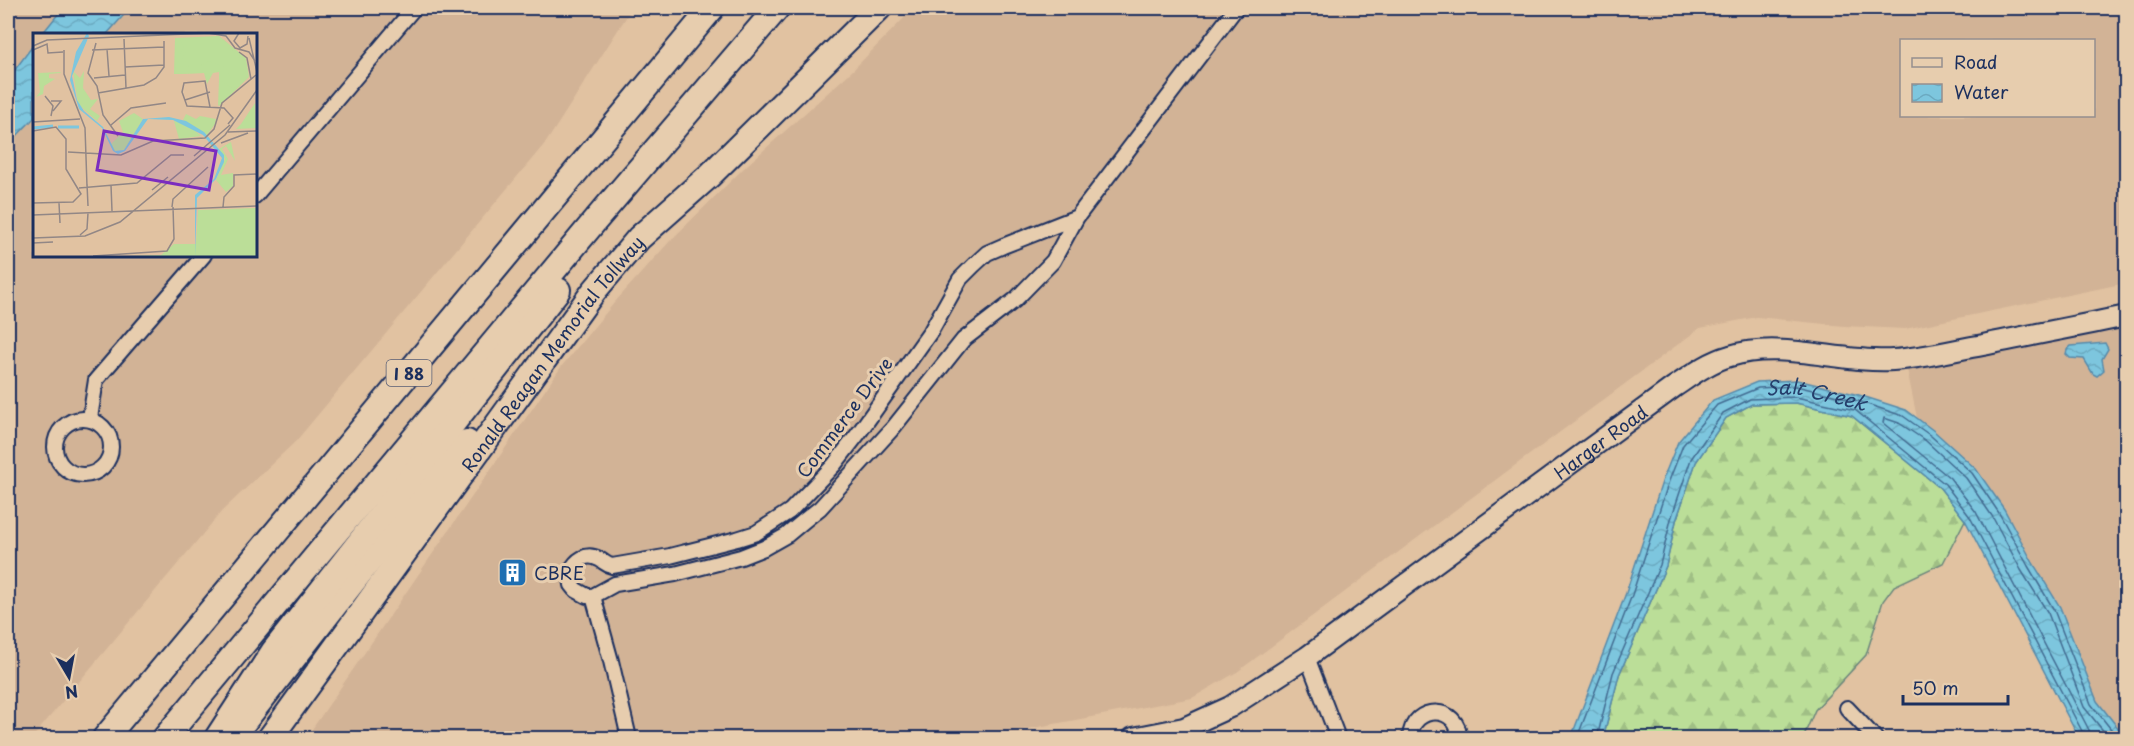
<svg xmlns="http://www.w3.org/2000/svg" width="2134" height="746" font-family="'Playpen Sans',sans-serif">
	<defs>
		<pattern id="forest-firs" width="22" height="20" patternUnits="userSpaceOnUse" patternTransform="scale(1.5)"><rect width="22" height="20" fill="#bbde98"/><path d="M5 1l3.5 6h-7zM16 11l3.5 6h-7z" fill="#a0bf85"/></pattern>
		<pattern id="water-waves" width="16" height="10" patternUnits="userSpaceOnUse" patternTransform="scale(1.5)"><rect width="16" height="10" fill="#7dc6de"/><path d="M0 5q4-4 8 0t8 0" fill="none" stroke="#6baac1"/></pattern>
	</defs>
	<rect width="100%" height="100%" fill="#e1c2a1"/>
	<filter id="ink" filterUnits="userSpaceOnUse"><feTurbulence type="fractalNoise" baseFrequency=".0167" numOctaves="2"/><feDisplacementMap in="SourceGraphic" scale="12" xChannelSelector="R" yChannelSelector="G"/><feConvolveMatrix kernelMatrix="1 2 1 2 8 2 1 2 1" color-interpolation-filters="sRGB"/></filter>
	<g filter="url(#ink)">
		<g fill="#d2b396" fill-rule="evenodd">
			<path d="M8 8H632L547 141 296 441 222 511 32 738H20L8 730ZM34 34H255V255H34Z"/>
			<path d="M914 8H2126V283L1905 329 1844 326 1757 317 1700 328 1237 672 1192 698 980 738H306L561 367 614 303 670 241 745 167 852 71ZM1902 40H2094V116H1902Z"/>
			<polygon points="2126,326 2126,738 2097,701 2060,607 2033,563 2004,509 1976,469 1934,431 1917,418 1907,369"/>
		</g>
		<polygon fill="url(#forest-firs)" stroke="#6b867b" stroke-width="1.5" points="1796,403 1852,416 1940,488 1965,520 1943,563 1894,586 1883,601 1866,655 1815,710 1803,738 1603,738 1619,675 1666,566 1676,521 1696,462 1726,418 1752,404"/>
		<g fill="url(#water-waves)" stroke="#568aab" stroke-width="1.5">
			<polygon points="63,8 130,8 107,34 42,34"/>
			<polygon points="34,44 34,118 8,145 8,79"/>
			<polygon points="2105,343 2108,349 2102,359 2104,370 2097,376 2093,374 2084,359 2070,358 2066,354 2067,350 2071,346"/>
			<polygon points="1797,380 1859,395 1906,410 1934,431 1976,469 2004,509 2033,563 2060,607 2097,701 2126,738 2079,738 1965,520 1940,488 1852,416 1796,403 1752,404 1726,418 1696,462 1676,521 1666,566 1619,675 1603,738 1571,738 1626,593 1663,479 1678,442 1713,400 1757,382"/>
		</g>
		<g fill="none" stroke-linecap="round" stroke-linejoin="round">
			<g stroke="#426b91" stroke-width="1.5">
				<path id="s1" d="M1577 738 1632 595 1669 481 1683 445 1717 405 1758 388 1796 386 1858 401 1903 416 1931 436 1972 473 1999 513 2028 566 2054 610 2091 704 2118 738"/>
				<polyline points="1597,738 1613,673 1660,565 1671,519 1691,459 1723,413 1750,399 1796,397 1855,410 1945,484 1970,517 2083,733 2084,738"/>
				<polyline points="2091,738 2089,730 1976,512 1950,478 1883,423 1884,418 1899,423 1926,441 1966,478 1992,516 2021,570 2048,613 2084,707 2109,738"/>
			</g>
			<defs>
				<g id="street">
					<polyline points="255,196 414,8"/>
					<path d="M1077 217 1003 246 987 253 974 265 960 279 931 331 858 434 834 465 790 511 756 533 737 539 670 556 612 566C606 565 605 562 599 559 586 552 576 560 570 572L572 585 576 590 587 596H593L615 584 675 574 741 557 764 548 787 535 805 520 820 508 893 428 963 340 1015 300 1053 261 1077 217 1236 8"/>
					<polyline points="90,418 96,380 204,255"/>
					<circle cx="83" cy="447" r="28"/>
					<polyline points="593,596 611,661 629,738"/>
					<polyline points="1307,657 1338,738"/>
					<polyline points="1847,708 1875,738"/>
					<path d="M1410 738C1412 703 1460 705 1459 738"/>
				</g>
				<g id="secondary">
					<path id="s2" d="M1133 738 1184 728 1230 707 1307 657 1674 387C1692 375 1709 362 1730 356 1781 340 1840 363 1893 360 1923 358 1954 350 1983 345 2031 335 2079 326 2126 316"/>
				</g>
				<g id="highway">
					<polyline points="244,722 392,532 467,442"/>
					<polyline points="105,738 712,8"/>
					<polyline points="165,738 594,222 777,8"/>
					<polyline points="217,738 273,652 558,290"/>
					<path id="s3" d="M270 738 594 291 639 238 710 175 879 8"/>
				</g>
			</defs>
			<use href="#street" stroke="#1b2f5e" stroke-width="18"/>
			<use href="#secondary" stroke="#1b2f5e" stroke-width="24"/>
			<use href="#highway" stroke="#1b2f5e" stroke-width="28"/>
			<use href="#street" stroke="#e7cdae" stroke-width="14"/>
			<use href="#secondary" stroke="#e7cdae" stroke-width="20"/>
			<use href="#highway" stroke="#e7cdae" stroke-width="24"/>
		</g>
	</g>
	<defs>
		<symbol id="building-square" viewBox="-11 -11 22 22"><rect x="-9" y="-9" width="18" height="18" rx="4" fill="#1f6fb2" stroke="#e7cdae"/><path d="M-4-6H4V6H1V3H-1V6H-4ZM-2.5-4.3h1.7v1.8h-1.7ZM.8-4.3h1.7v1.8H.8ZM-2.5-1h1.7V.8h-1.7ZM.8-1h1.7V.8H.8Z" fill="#fff"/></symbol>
	</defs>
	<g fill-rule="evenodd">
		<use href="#building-square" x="496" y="556" width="33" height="33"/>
	</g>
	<g text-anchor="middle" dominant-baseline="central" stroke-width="6" stroke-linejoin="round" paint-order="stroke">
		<rect fill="#e7cdae" stroke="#585e76" stroke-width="1.5" x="386.5" y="360" width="45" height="26" rx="4.5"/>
		<g font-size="16" font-weight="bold" fill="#1b2f5e">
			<text x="409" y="373">I 88</text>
		</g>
		<g font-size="18" fill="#1b2f5e" stroke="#e7cdae">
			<text stroke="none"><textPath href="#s3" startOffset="477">Ronald Reagan Memorial Tollway</textPath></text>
			<text transform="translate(844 417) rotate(-53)">Commerce Drive</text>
			<text stroke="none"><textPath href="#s2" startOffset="558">Harger Road</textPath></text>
		</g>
		<g font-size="18" fill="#1b2f5e" stroke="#e7cdae" text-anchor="start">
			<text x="534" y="572">CBRE</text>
		</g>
		<g font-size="20" font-style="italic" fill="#253e6b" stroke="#e7cdae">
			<text stroke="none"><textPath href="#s1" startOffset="468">Salt Creek</textPath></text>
		</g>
	</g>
	<g transform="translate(33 33)">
		<rect width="224" height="224" fill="#e1c2a1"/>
		<path d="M186 3 213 25 216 44 186 73V39L180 40 174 51 171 40 141 41 142 5ZM222 70 223 95 203 96 208 91ZM198 109 202 128 193 113 189 116 195 126 188 142 200 140V153L193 159 183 147 192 126 186 116ZM223 175V223H97L128 222 141 211H163L165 177Z" fill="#bbde98"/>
		<path d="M152 5 191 7 196 16 211 25 213 40 198 45 192 34 176 28 165 34 171 40 142 41 143 7 147 6 151 14 147 22V34L156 33 149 25 154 17ZM40 38 47 45 51 38 50 55 58 67 65 66 57 76 67 83 64 88 45 71ZM28 39 27 40 16 41V45L31 47 22 46 11 53 10 61 3 64 7 59 5 40ZM186 46 199 55 207 53 185 73ZM101 80 110 86 91 117 82 118 77 112 90 99 86 88ZM153 81 163 86 167 83 183 86 182 91 174 102 150 87ZM141 88 153 90 168 103 146 106Z" fill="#bbde98"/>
		<path d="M54 0 56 3 39 43 44 67 51 78 70 94 82 118 91 117 110 86 136 84 153 88 171 99 191 122V129L183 146 164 165 162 223V162L181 146 189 125 170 102 140 87 115 86 92 118 85 121 80 118 69 95 46 76 37 47 43 19Z" fill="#7dc6de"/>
		<path fill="none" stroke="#7dc6de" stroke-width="3" d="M25 94H46M0 95 20 93"/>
		<path fill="none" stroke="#928786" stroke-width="1.5" d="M46 0H65M175 0 193 3 202 15 216 19 222 28M206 0 201 8 207 15 214 11 215 3M216 5 224 39M91 6 93 55M63 10 55 40 64 53 70 82 85 103M0 13 14 7 177 0M74 16 76 43M0 17 14 11 15 20 30 19M31 17V41L52 95 54 153M59 17 131 14M206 19 214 25 218 46M92 34 131 32M61 45 92 42M65 60 111 52 123 45 131 34V8M12 63 20 73 18 83M152 67 177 59M18 68H28L20 78M177 74 172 48 151 50 149 59 154 73 191 75 200 85 195 91M0 89 47 86M78 92 98 75 133 70M0 98 23 94 33 106V136L48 161 40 169 0 170M195 99 224 98M188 110 215 100M35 119 88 122 120 108 172 105 181 96 189 70 223 42M161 123 197 92M54 151 55 173M78 152 79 178M46 155 104 150 138 122H151M119 157 135 144M26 170 27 190M139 174 140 166 175 134M190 174 191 164 201 153V142L224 141M0 182 224 173M47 202 54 196 55 180M0 205 52 203 87 189 192 102 224 57M0 210 20 209M60 223 134 218 141 206 140 174"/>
		<path fill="#7b2cbf" fill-opacity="0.15" stroke="#7b2cbf" stroke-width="3" d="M71 98 183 118 176 157 64 137Z"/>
		<rect width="224" height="224" fill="none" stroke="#1b2f5e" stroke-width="3"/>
	</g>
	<rect width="2134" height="746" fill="none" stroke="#e7cdae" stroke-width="30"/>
	<rect x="15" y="15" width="2104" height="716" fill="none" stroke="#1b2f5e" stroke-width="2" filter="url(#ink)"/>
	<rect x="1900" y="39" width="195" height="78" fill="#e7cdae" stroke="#958e8e" stroke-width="1.5"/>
	<rect x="1912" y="58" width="30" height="9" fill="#e7cdae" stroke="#958e8e" stroke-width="1.5"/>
	<text x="1954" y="69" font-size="18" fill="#1b2f5e">Road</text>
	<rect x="1912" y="84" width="30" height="18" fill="url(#water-waves)" stroke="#958e8e" stroke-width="1.5"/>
	<text x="1954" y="99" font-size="18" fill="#1b2f5e">Water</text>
	<g transform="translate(69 677) rotate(170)" stroke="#e7cdae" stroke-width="4.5" paint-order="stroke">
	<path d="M0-4.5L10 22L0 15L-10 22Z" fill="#1b2f5e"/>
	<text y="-9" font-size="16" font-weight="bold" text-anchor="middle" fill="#1b2f5e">N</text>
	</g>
	<path d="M1903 695v9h105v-9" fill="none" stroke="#1b2f5e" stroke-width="3"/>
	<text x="1912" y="695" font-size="18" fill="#1b2f5e" stroke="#e7cdae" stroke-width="4.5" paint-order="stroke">50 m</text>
</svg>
